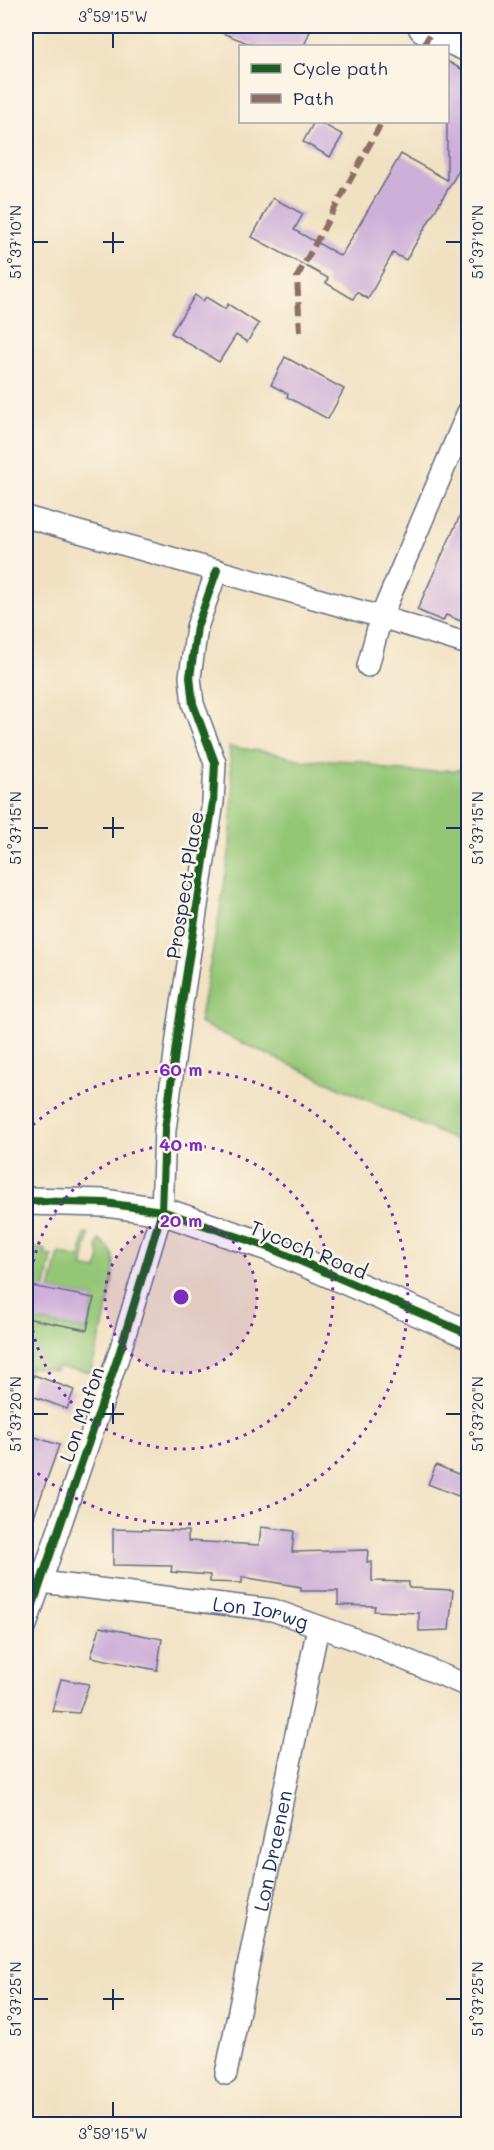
<svg xmlns="http://www.w3.org/2000/svg" width="494" height="2150" font-family="Mali,sans-serif">
	<rect width="100%" height="100%" fill="#fcf5e5"/>
	<filter id="ink" filterUnits="userSpaceOnUse"><feTurbulence type="fractalNoise" baseFrequency=".0167" numOctaves="2"/><feDisplacementMap in="SourceGraphic" scale="12" xChannelSelector="R" yChannelSelector="G"/><feConvolveMatrix kernelMatrix="1 2 1 2 8 2 1 2 1" color-interpolation-filters="sRGB"/></filter>
	<filter id="wash" filterUnits="userSpaceOnUse"><feTurbulence type="fractalNoise" baseFrequency=".008" numOctaves="4" result="noise"/><feDisplacementMap in="SourceGraphic" scale="24" xChannelSelector="R" yChannelSelector="G"/><feGaussianBlur stdDeviation="1.35" result="paint"/><feColorMatrix in="noise" values="0 0 0 0 0 0 0 0 0 0 0 0 0 0 0 0 0 1.4 0 .05"/><feComposite in="paint" operator="in"/></filter>
	<g filter="url(#wash)">
		<rect width="100%" height="100%" fill="#f1e1c2"/>
		<g fill="#94c676" stroke="#587a6a" stroke-width="1.5">
			<polygon points="229,747 269,752 306,761 325,760 360,761 389,770 420,772 468,769 468,1146 199,1023 219,917 230,847 233,793"/>
			<path d="M85 1233 89 1235 82 1267 97 1270 100 1255 97 1247 99 1240C103 1243 110 1247 112 1253 121 1270 96 1350 91 1372L57 1367 56 1371 30 1367 29 1370 26 1371C26 1341 28 1315 33 1286L26 1284 27 1246 46 1250 45 1255 52 1256 39 1321 87 1330 94 1298 50 1290 59 1253 80 1258Z"/>
		</g>
		<g id="blocks">
			<g fill="#ceafd9">
				<polygon points="205,26 312,26 304,46 255,46"/>
				<polygon points="447,61 468,73 468,155 406,260 393,253 368,299 357,292 353,299 326,283 328,278 252,237 273,198 303,214 294,230 341,256 401,154 447,180"/>
				<polygon points="314,122 319,122 343,135 330,157 303,142"/>
				<polygon points="195,295 203,301 206,297 225,309 228,304 259,324 247,342 236,335 219,362 171,333"/>
				<polygon points="285,357 344,389 328,419 287,397 288,394 271,385"/>
				<polygon points="468,498 468,610 463,622 446,615 443,621 417,610"/>
				<polygon points="26,1285 94,1298 87,1330 26,1318"/>
				<polygon points="34,1375 74,1390 67,1409 27,1394"/>
				<polygon points="26,1434 59,1445 29,1531 26,1531"/>
				<polygon points="436,1465 468,1478 468,1500 428,1484"/>
				<polygon points="261,1527 294,1531 292,1552 368,1550 367,1562 372,1562 372,1581 409,1582 409,1588 453,1590 449,1630 419,1631 419,1613 374,1611 375,1606 338,1605 338,1591 301,1591 301,1587 242,1577 242,1583 210,1582 210,1575 171,1572 172,1566 113,1565 113,1529 188,1531 188,1541 259,1545"/>
				<polygon points="100,1627 162,1639 157,1670 91,1657"/>
				<polygon points="61,1679 89,1684 79,1713 52,1711"/>
			</g>
		</g>
	</g>
	<g filter="url(#ink)">
		<use href="#blocks" fill-opacity="0" stroke="#666d81" stroke-width="1.5"/>
		<g fill="none" stroke-linecap="round" stroke-linejoin="round">
			<defs>
				<g id="minor">
					<polyline points="26,517 381,617 468,644"/>
					<polyline points="368,666 381,617 468,412"/>
					<path id="s1" d="M41 1582 273 1610 371 1645 468 1686"/>
					<polyline points="26,1625 120,1351 162,1211 165,1130 179,1023 213,802 215,763 193,704 190,677 197,627 217,570"/>
					<path id="s2" d="M226 2074 318 1627"/>
				</g>
				<polyline id="tertiary" points="26,1201 105,1203 162,1211 268,1247 468,1334"/>
				<polyline id="primary" points="425,26 468,45"/>
			</defs>
			<use href="#minor" stroke="#666d81" stroke-width="24"/>
			<use href="#tertiary" stroke="#666d81" stroke-width="30"/>
			<use href="#primary" stroke="#666d81" stroke-width="36"/>
			<use href="#minor" stroke="#fff" stroke-width="21"/>
			<use href="#tertiary" stroke="#fff" stroke-width="27"/>
			<use href="#primary" stroke="#fff" stroke-width="33"/>
			<g stroke="#8d6e63" stroke-width="6" stroke-dasharray="12 6" stroke-linecap="butt">
				<polyline points="423,46 433,29"/>
				<polyline points="300,332 297,277 382,122"/>
				<polyline points="26,1573 41,1582"/>
			</g>
			<defs>
				<g id="cycleway">
					<polyline points="26,1201 105,1203 162,1211 268,1247 468,1334"/>
					<polyline points="26,1625 120,1351 162,1211 165,1130 179,1023 213,802 215,763 193,704 190,677 197,627 217,570"/>
				</g>
			</defs>
			<use href="#cycleway" stroke="#fcf5e5" stroke-width="11"/>
			<use href="#cycleway" stroke="#1b5e20" stroke-width="8"/>
		</g>
	</g>
	<path fill="none" stroke="#1b2f5e" stroke-width="2" d="M113 33V48M113 232V253M33 242H48M103 242H124M446 242H461M113 817V838M33 828H48M103 828H124M446 828H461M113 1403V1424M33 1414H48M103 1414H124M446 1414H461M113 1989V2010M33 1999H48M103 1999H124M446 1999H461M113 2102V2117"/>
	<circle cx="181" cy="1297" r="76" fill="#7b2cbf" fill-opacity=".12"/>
	<g fill="none" stroke="#7b2cbf" stroke-width="3" stroke-dasharray="3 6">
		<circle cx="181" cy="1297" r="76"/>
		<circle cx="181" cy="1297" r="152"/>
		<path d="M26 1131A227 227 0 1 1 26 1463"/>
	</g>
	<g text-anchor="middle" dominant-baseline="central" stroke-width="5" stroke-linejoin="round" paint-order="stroke">
		<g font-size="20" fill="#1b2f5e" stroke="#fcf5e5">
			<text transform="translate(184 885) rotate(-81)">Prospect Place</text>
			<text transform="translate(309 1249) rotate(22)">Tycoch Road</text>
			<text transform="translate(81 1414) rotate(-71)">Lon Mafon</text>
			<text stroke="none"><textPath href="#s1" startOffset="222">Lon Iorwg</textPath></text>
			<text stroke="none"><textPath href="#s2" startOffset="228">Lon Draenen</textPath></text>
		</g>
	</g>
	<circle cx="181" cy="1297" r="9" fill="#7b2cbf" stroke="#fcf5e5" stroke-width="3"/>
	<g font-size="18" text-anchor="middle" font-weight="bold" fill="#7b2cbf" stroke="#fcf5e5" stroke-width="5" stroke-linejoin="round" paint-order="stroke">
		<text x="181" y="1076">60 m</text>
		<text x="181" y="1151">40 m</text>
		<text x="181" y="1227">20 m</text>
	</g>
	<rect width="494" height="2150" fill="none" stroke="#fcf5e5" stroke-width="66"/>
	<rect x="239" y="45" width="210" height="78" fill="#fcf5e5" stroke="#a2a6af" stroke-width="1.5"/>
	<rect x="251" y="64" width="30" height="9" fill="#1b5e20" stroke="#a2a6af" stroke-width="1.5"/>
	<text x="293" y="75" font-size="18" fill="#1b2f5e">Cycle path</text>
	<rect x="251" y="94" width="30" height="9" fill="#8d6e63" stroke="#a2a6af" stroke-width="1.5"/>
	<text x="293" y="105" font-size="18" fill="#1b2f5e">Path</text>
	<rect x="33" y="33" width="428" height="2084" fill="none" stroke="#1b2f5e" stroke-width="2"/>
	<g font-size="15" text-anchor="middle" fill="#1b2f5e">
		<text x="113" y="22">3°59'15"W</text>
		<text transform="translate(478 242) rotate(-90)" y="5">51°37'10"N</text>
		<text transform="translate(16 242) rotate(-90)" y="5">51°37'10"N</text>
		<text transform="translate(478 828) rotate(-90)" y="5">51°37'15"N</text>
		<text transform="translate(16 828) rotate(-90)" y="5">51°37'15"N</text>
		<text transform="translate(478 1414) rotate(-90)" y="5">51°37'20"N</text>
		<text transform="translate(16 1414) rotate(-90)" y="5">51°37'20"N</text>
		<text transform="translate(478 1999) rotate(-90)" y="5">51°37'25"N</text>
		<text transform="translate(16 1999) rotate(-90)" y="5">51°37'25"N</text>
		<text x="113" y="2139">3°59'15"W</text>
	</g>
</svg>
